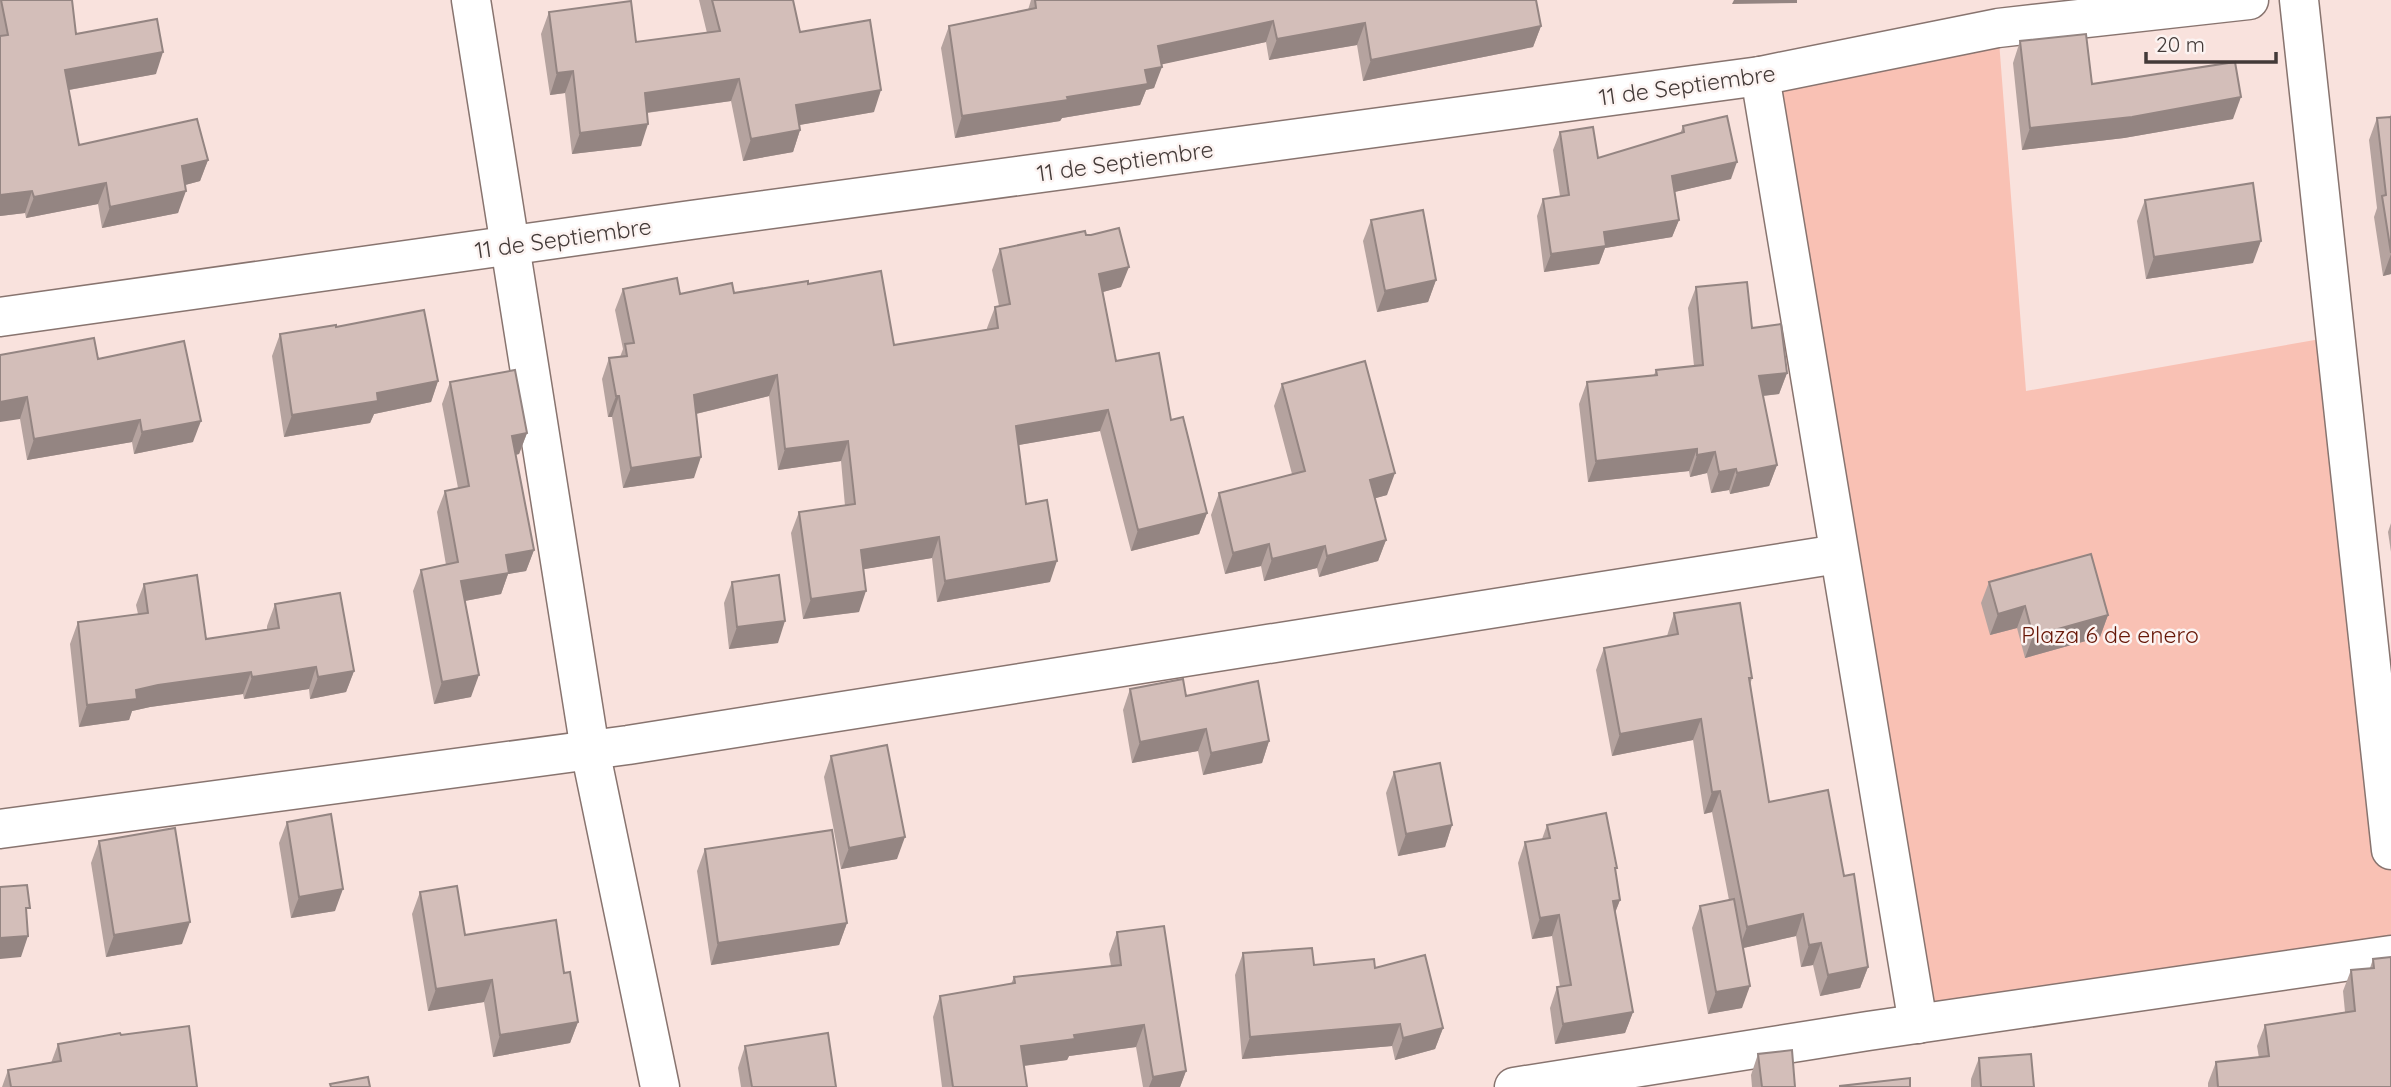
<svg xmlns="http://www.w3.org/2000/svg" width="2391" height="1087" font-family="Quicksand,sans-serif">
	<rect width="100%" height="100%" fill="#f9e2dd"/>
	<polygon fill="#f9c1b4" points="1998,28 2026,391 2332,337 2391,856 2391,955 1918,1024 1760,76"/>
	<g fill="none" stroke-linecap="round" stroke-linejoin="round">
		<defs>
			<g id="minor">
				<polyline points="471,0 590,750 660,1087"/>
				<polyline points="2299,0 2391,850"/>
				<polyline points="1760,76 1918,1024"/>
				<polyline points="0,829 628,745 1838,554"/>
				<polyline points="1514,1087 1868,1031 2391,955"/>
			</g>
			<polyline id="secondary" points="0,317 691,220 1760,76 1998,28 2249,0"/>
		</defs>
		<use href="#minor" stroke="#88746f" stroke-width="41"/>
		<use href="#secondary" stroke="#88746f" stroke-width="41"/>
		<use href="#minor" stroke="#fff" stroke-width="38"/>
		<use href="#secondary" stroke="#fff" stroke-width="38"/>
	</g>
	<g fill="#b5a39f">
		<polygon points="0,0 72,0 76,34 156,74 69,90 79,145 208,160 200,181 185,185 178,213 102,228 98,204 26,218 25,213 0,216"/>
		<polygon points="699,0 793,0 800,32 874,112 799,125 800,130 793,152 743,161 731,101 647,113 641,146 572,154 565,93 550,95 541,34 549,12 636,42 707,33"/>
		<polygon points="1031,0 1536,0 1541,26 1533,47 1363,81 1357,45 1269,60 1266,42 1161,64 1154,88 1146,90 1140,105 1062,118 1060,121 955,138 941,48 949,26 1028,10"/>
		<polygon points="2020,41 2092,84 2233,119 2124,138 2022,150 2013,63"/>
		<polygon points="2391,114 2391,274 2383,276 2374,217 2377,208 2369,140 2377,118 2390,117"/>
		<polygon points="1683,126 1731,179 1674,192 1679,220 1672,237 1605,248 1599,264 1544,272 1537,216 1543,199 1560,196 1553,150 1560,132 1598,158 1680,134"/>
		<polygon points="2145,200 2253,263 2146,279 2137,221"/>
		<polygon points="1371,220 1436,280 1428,302 1377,312 1363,241"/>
		<polygon points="1086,235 1121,287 1103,292 1116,361 1171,420 1207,513 1199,534 1131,551 1100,431 1018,445 1026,504 1050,582 937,602 932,558 864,569 859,612 803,619 791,533 799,512 845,506 841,461 778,470 769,396 696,414 694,478 623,488 612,417 608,417 602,379 609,358 620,357 623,349 615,310 623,289 680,294 734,293 808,284 894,345 987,330 987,328 995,307 999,306 992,270 1000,249"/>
		<polygon points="1696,287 1752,328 1787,373 1779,394 1763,396 1777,465 1769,486 1730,494 1729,490 1711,493 1707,473 1690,477 1689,471 1588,482 1579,404 1587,382 1654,375 1656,370 1694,366 1688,308"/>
		<polygon points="336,327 438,381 431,402 374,414 370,423 284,437 272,356 280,334"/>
		<polygon points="0,355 98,359 193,442 134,454 132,442 27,460 20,419"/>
		<polygon points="450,382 527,433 519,454 515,455 534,550 526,571 508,574 501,594 465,601 471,697 434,704 413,591 421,570 446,565 437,512 445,491 458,488 442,404"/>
		<polygon points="1282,384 1387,495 1375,498 1386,540 1378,561 1319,577 1317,568 1264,581 1261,566 1225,574 1211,515 1219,493 1292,474 1274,406"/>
		<polygon points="2391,523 2391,552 2388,532"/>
		<polygon points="732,582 778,643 729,649 724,603"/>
		<polygon points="1989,582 2108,615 2100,637 2025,658 2017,628 1990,635 1981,603"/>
		<polygon points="144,584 206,639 267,629 267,626 275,604 354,671 346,692 310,699 309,689 244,699 243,694 150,707 132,711 129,720 79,727 70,644 78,622 138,614 136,605"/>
		<polygon points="1674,613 1752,678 1750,685 1769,802 1844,876 1868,967 1860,988 1820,996 1813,965 1801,967 1796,936 1743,948 1742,1008 1708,1014 1692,928 1700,906 1729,900 1712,812 1704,814 1693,740 1612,756 1596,670 1604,648 1667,636"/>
		<polygon points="1130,689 1186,696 1269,741 1262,763 1203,775 1198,751 1132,763 1123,710"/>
		<polygon points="831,756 897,859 841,869 824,777"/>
		<polygon points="1394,772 1452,825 1445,847 1398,856 1386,793"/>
		<polygon points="287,822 335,911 291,918 279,843"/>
		<polygon points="1547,825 1615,873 1620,900 1615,913 1633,1012 1625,1033 1555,1044 1550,1008 1557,987 1560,987 1552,936 1532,939 1518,863 1525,842 1542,839"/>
		<polygon points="99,841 182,944 106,957 91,863"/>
		<polygon points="705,849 847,923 839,945 711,965 697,871"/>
		<polygon points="420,892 465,935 564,973 578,1022 570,1043 493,1057 484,1002 428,1011 412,914"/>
		<polygon points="1117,932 1186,1071 1180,1087 1143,1087 1136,1047 1069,1056 1067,1060 1024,1066 1027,1087 942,1087 933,1017 940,996 1011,984 1014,977 1111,966 1109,954"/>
		<polygon points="1243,953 1314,965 1375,968 1443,1028 1435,1049 1395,1060 1392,1046 1242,1059 1235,975"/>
		<polygon points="2373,959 2391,1087 2208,1087 2208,1083 2216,1062 2259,1058 2257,1046 2265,1025 2345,1012 2343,991 2351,970 2370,968"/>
		<polygon points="121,1035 197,1087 2,1087 8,1070 51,1063 58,1044"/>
		<polygon points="745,1046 836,1087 741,1087 738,1068"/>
		<polygon points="1758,1054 1795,1087 1752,1087 1751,1075"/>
		<polygon points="1979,1058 2034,1087 1971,1087 1971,1079"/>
	</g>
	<g fill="#948582">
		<polygon points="1734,0 1797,0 1797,3 1732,4"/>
		<polygon points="1273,21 1266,42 1150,67 1158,46"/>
		<polygon points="1365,23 1357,45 1269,60 1277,39"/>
		<polygon points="1541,26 1533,47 1363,81 1371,60"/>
		<polygon points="163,52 156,74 57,92 65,70"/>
		<polygon points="1162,67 1154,88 1146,90 1140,105 1062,118 1060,121 955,138 962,116 1067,97 1145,70"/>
		<polygon points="573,71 565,93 550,95 557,73"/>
		<polygon points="739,79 731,101 637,114 645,93"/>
		<polygon points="881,90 874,112 788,127 796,105"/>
		<polygon points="2241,97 2233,119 2124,138 2022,150 2030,128"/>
		<polygon points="648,124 641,146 572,154 580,133"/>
		<polygon points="800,130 793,152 743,161 751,139"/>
		<polygon points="208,160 200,181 174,188 182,166"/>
		<polygon points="1737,162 1731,179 1666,194 1672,176"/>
		<polygon points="106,183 98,204 26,218 34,197"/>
		<polygon points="32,191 25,213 0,216 0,195"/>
		<polygon points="186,191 178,213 102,228 110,207"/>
		<polygon points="1679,220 1672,237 1605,248 1599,264 1544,272 1551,254 1604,232"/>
		<polygon points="2261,241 2253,263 2146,279 2154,257"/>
		<polygon points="2391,254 2391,274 2383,276"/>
		<polygon points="1129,267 1121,287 1092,295 1099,274"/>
		<polygon points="1436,280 1428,302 1377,312 1385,291"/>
		<polygon points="1787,373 1779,394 1752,397 1759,376"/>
		<polygon points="777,375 769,396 687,416 694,395"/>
		<polygon points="438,381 431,402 374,414 370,423 284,437 292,415 377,393"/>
		<polygon points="616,396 619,396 612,417 608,417"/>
		<polygon points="27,397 20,419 0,422 0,402"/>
		<polygon points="1108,410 1100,431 1008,447 1016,426"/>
		<polygon points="140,420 132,442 27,460 34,439"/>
		<polygon points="201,421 193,442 134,454 142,432"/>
		<polygon points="527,433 519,454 504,457 512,436"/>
		<polygon points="848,441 841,461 778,470 785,449"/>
		<polygon points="1697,449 1689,471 1588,482 1596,461"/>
		<polygon points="1715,452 1707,473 1690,477 1697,455"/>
		<polygon points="701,457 694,478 623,488 631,468"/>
		<polygon points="1777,465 1769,486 1730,494 1737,473"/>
		<polygon points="1736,469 1729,490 1711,493 1719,472"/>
		<polygon points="1395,473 1387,495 1362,502 1370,480"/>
		<polygon points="1207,513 1199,534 1131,551 1138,530"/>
		<polygon points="939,537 932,558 853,571 861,550"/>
		<polygon points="1386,540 1378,561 1319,577 1327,556"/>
		<polygon points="1269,544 1261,566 1225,574 1233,553"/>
		<polygon points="1325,546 1317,568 1264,581 1272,559"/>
		<polygon points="534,550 526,571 508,574 501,594 454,603 461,581 506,555"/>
		<polygon points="1057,561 1050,582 937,602 945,581"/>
		<polygon points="866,591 859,612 803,619 811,599"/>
		<polygon points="2025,606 2017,628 1990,635 1998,614"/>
		<polygon points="2108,615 2100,637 2025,658 2033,636"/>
		<polygon points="785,621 778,643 729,649 737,627"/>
		<polygon points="316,667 309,689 244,699 252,677"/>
		<polygon points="354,671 346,692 310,699 318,677"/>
		<polygon points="251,672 243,694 150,707 132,711 129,720 79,727 87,705 136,690 158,685"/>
		<polygon points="479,675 471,697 434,704 442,682"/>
		<polygon points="1701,719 1693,740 1612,756 1620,734"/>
		<polygon points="1206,729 1198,751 1132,763 1140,742"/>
		<polygon points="1269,741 1262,763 1203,775 1211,753"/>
		<polygon points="1720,791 1712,812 1704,814 1712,792"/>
		<polygon points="1452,825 1445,847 1398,856 1406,834"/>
		<polygon points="905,837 897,859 841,869 849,848"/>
		<polygon points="343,889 335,911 291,918 299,897"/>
		<polygon points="1620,900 1612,920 1613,901"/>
		<polygon points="1803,914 1796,936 1739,949 1747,927"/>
		<polygon points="1559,915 1552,936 1532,939 1540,918"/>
		<polygon points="190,922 182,944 106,957 114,935"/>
		<polygon points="847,923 839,945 711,965 718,943"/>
		<polygon points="28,936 21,957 0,959 0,938"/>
		<polygon points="1821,943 1813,965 1801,967 1809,945"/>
		<polygon points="1868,967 1860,988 1820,996 1828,975"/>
		<polygon points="492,980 484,1002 428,1011 436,989"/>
		<polygon points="1750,986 1742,1008 1708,1014 1716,992"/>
		<polygon points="1633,1012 1625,1033 1555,1044 1563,1024"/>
		<polygon points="578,1022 570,1043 493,1057 500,1035"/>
		<polygon points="1400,1024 1392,1046 1242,1059 1250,1037"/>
		<polygon points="1144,1025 1136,1047 1069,1056 1067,1060 1014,1067 1021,1046 1074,1035"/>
		<polygon points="1443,1028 1435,1049 1395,1060 1403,1038"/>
		<polygon points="1186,1071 1180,1087 1149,1087 1153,1077"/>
	</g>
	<g fill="#d3beb9" stroke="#948582" stroke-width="2">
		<polygon points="1,0 72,0 76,34 157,19 163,52 65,70 79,145 197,119 208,160 182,166 186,191 110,207 106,183 34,197 32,191 0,195 0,36 8,35"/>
		<polygon points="712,0 793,0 800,32 870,20 881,90 796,105 800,130 751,139 739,79 645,93 648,124 580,133 573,71 557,73 549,12 631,1 636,42 720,31"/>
		<polygon points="1035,0 1536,0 1541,26 1371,60 1365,23 1277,39 1273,21 1158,46 1162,67 1145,70 1148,84 1067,97 1068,100 962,116 949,26 1036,8"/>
		<polygon points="2086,34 2092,84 2235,62 2241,97 2132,117 2030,128 2020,41"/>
		<polygon points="1727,116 1737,162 1672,176 1679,220 1604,232 1606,246 1551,254 1543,199 1569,195 1560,132 1593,127 1598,158 1684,132 1683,126"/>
		<polygon points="2391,117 2391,253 2382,196 2386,195 2377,118"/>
		<polygon points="2253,183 2261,241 2154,257 2145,200"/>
		<polygon points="1423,210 1436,280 1385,291 1371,220"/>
		<polygon points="1119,228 1129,267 1099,274 1116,361 1159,353 1171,420 1183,417 1207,513 1138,530 1108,410 1016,426 1026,504 1047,500 1057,561 945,581 939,537 861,550 866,591 811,599 799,512 855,504 848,441 785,449 777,375 694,395 701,457 631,468 619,396 616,396 609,358 627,356 625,344 634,343 623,289 677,278 680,294 732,283 734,293 808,281 808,284 881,271 894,345 998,328 995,307 1010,304 1000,249 1085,231 1086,235 1091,235"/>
		<polygon points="1747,282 1752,328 1781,324 1787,373 1759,376 1777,465 1737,473 1736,469 1719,472 1715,452 1697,455 1697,449 1596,461 1587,382 1657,375 1656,370 1703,365 1696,287"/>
		<polygon points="424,310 438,381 377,393 378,401 292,415 280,334 336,325 336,327"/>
		<polygon points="94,338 98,359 184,341 201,421 142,432 140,420 34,439 27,397 0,402 0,355"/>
		<polygon points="1365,361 1395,473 1370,480 1386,540 1327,556 1325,546 1272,559 1269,544 1233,553 1219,493 1305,471 1282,384"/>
		<polygon points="515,370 527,433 512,436 534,550 506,555 509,573 461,581 479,675 442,682 421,570 458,562 445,491 469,486 450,382"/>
		<polygon points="2091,554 2108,615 2033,636 2025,606 1998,614 1989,582"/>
		<polygon points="197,575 206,639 279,628 275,604 340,593 354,671 318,677 316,667 252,677 251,672 158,685 136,690 137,699 87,705 78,622 148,613 144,584"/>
		<polygon points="779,575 785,621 737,627 732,582"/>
		<polygon points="1740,603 1752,678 1749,678 1769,802 1828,790 1844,876 1854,874 1868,967 1828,975 1821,943 1809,945 1803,914 1747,927 1720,791 1712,792 1701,719 1620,734 1604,648 1678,634 1674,613"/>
		<polygon points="1183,679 1186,696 1258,681 1269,741 1211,753 1206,729 1140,742 1130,689"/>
		<polygon points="887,745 905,837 849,848 831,756"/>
		<polygon points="1440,763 1452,825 1406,834 1394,772"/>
		<polygon points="1606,813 1617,868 1615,868 1620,900 1613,901 1633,1012 1563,1024 1557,987 1571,985 1559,915 1540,918 1525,842 1550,838 1547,825"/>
		<polygon points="331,814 343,889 299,897 287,822"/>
		<polygon points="175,828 190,922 114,935 99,841"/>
		<polygon points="832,830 847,923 718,943 705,849"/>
		<polygon points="27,885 30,908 26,908 28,936 0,938 0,887"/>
		<polygon points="457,886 465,935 556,920 564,973 570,972 578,1022 500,1035 492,980 436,989 420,892"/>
		<polygon points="1734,899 1750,986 1716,992 1700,906"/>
		<polygon points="1164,926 1186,1071 1153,1077 1144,1025 1074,1035 1075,1039 1021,1046 1027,1087 953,1087 940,996 1015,983 1014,977 1121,965 1117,932"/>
		<polygon points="1312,948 1314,965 1374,959 1375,968 1425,955 1443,1028 1403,1038 1400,1024 1250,1037 1243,953"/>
		<polygon points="2391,957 2391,1087 2218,1087 2216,1062 2269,1056 2265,1025 2355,1011 2351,970 2374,968 2373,959"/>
		<polygon points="189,1026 197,1087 11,1087 8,1070 61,1061 58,1044 120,1033 121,1035"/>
		<polygon points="828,1033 836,1087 752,1087 745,1046"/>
		<polygon points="1792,1050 1795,1087 1762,1087 1758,1054"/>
		<polygon points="2031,1054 2034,1087 1981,1087 1979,1058"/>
		<polygon points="368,1077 370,1087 331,1087 330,1084"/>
		<polygon points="1910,1078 1910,1087 1840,1087 1840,1086"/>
	</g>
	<g text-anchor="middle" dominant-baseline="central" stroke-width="5" stroke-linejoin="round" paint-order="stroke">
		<g font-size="23" fill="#433a38" stroke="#fcf3f1">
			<text transform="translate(1687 85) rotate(-8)">11 de Septiembre</text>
			<text transform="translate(1125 161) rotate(-8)">11 de Septiembre</text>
			<text transform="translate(563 238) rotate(-8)">11 de Septiembre</text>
		</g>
		<g font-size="23" fill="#671707" stroke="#fcf3f1">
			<text x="2110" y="634">Plaza 6 de enero</text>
		</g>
	</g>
	<path d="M2146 52v10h130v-10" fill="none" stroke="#433a38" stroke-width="3.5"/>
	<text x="2156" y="52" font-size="21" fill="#433a38" stroke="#fcf3f1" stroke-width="5" paint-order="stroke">20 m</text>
</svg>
